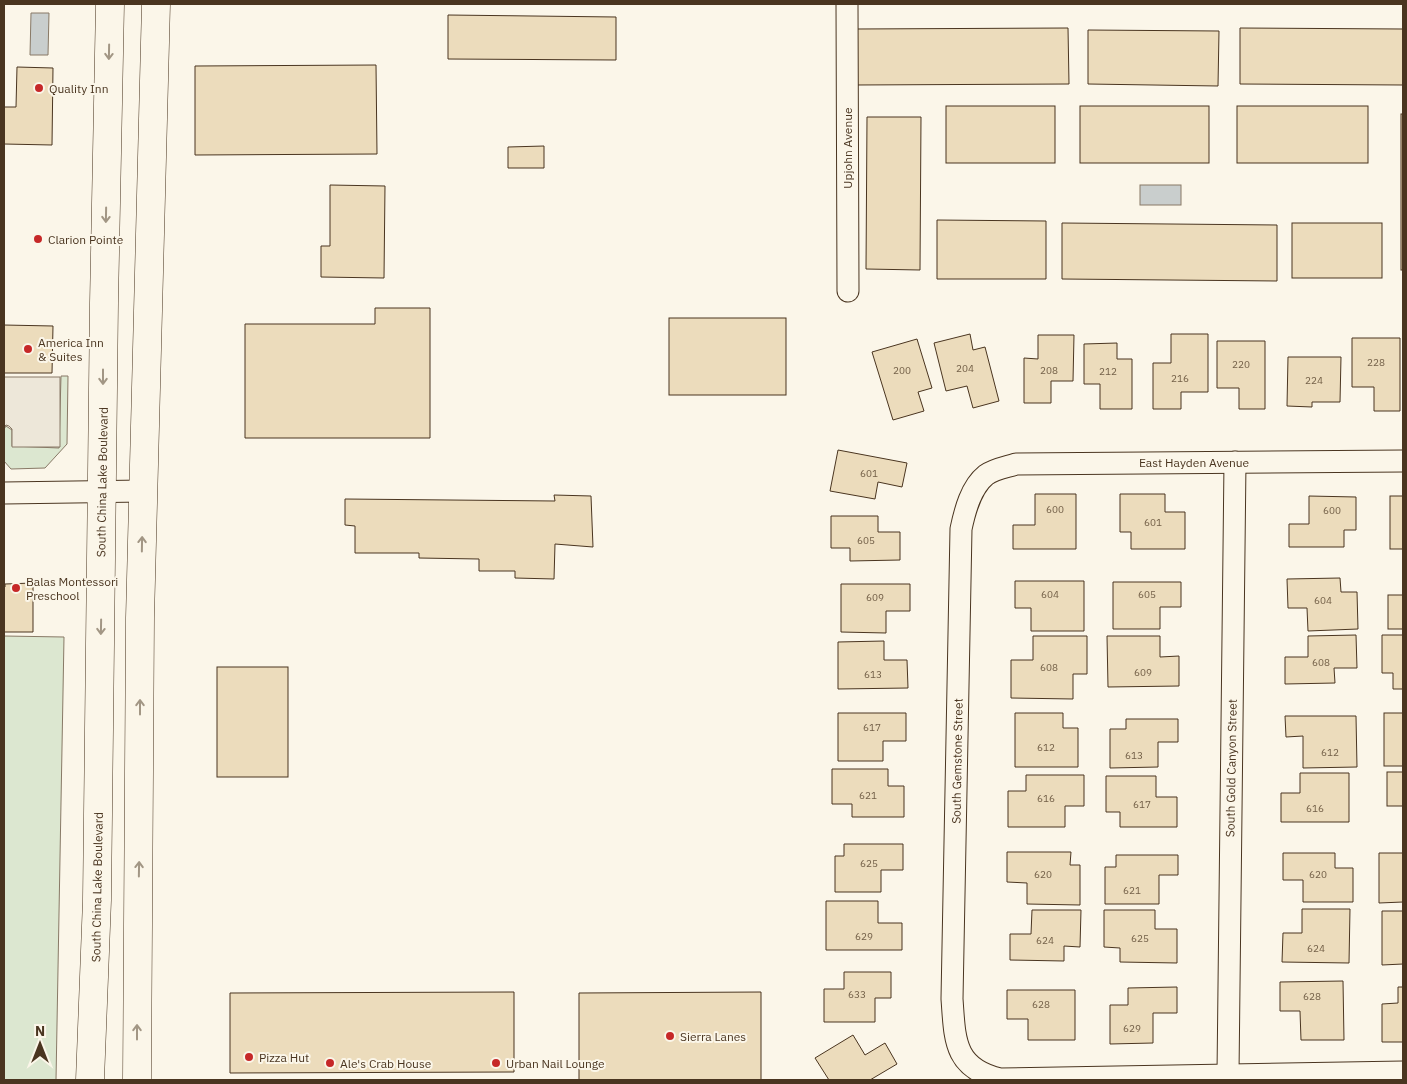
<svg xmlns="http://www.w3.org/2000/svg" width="1407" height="1084" font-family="'IBM Plex Sans',sans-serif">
	<rect width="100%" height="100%" fill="#fbf6e9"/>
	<g fill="#dce7d0" stroke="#887966">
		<polygon points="61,376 68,376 67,444 45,468 11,469 4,461 4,429 6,426 12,430 12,446 59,448"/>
		<polygon points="4,636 64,637 56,1080 4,1080"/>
	</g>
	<polygon fill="#ede7d9" stroke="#887966" points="4,377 60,377 60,447 12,447 12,429 9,426 6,425 4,427"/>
	<g fill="#c9cecd" stroke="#887966">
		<polygon points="31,13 49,13 48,55 30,55"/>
		<rect x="1140" y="185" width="41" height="20"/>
	</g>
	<g fill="#ecdcbc" stroke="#4a3520">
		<polygon points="448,15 616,17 616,60 448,59"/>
		<polygon points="1068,28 1069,84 855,85 855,29"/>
		<polygon points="1240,28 1403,29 1403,85 1240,84"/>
		<polygon points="1088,30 1219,31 1218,86 1088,84"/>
		<polygon points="376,65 377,154 195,155 195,66"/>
		<polygon points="17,67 53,68 52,145 4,144 4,107 16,107"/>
		<rect x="946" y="106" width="109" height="57"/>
		<rect x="1080" y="106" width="129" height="57"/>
		<rect x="1237" y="106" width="131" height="57"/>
		<rect x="1401" y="114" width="2" height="156"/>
		<polygon points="867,117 921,117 920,270 866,269"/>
		<polygon points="544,146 544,168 508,168 508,147"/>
		<polygon points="330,185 385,186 384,278 321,277 321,246 330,246"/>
		<polygon points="937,220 1046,221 1046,279 937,279"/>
		<polygon points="1062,223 1277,225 1277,281 1062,279"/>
		<rect x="1292" y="223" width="90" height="55"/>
		<polygon points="375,308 430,308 430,438 245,438 245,324 375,324"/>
		<rect x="669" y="318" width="117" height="77"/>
		<polygon points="4,325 53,326 52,373 4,373"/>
		<polygon points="970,334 973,350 985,347 999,401 973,408 967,386 946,391 934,343"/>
		<polygon points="1171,334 1208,334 1208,392 1181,392 1181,409 1153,409 1153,363 1171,363"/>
		<polygon points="1038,335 1074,335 1073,381 1051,381 1051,403 1024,403 1024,358 1038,359"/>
		<polygon points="1352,338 1400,338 1400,411 1374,411 1374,387 1352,387"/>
		<polygon points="917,339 932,388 918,392 924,411 893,420 872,352"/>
		<polygon points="1217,341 1265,341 1265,409 1239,409 1239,388 1217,388"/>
		<polygon points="1117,343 1117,359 1132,359 1132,409 1100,409 1100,384 1084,384 1084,344"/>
		<polygon points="1288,357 1341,357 1340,402 1312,402 1312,407 1287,406"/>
		<polygon points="838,450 907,463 902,487 878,482 875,499 830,491"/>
		<polygon points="1035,494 1076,494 1076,549 1013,549 1013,525 1035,525"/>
		<polygon points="1120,494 1165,494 1165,512 1185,512 1185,549 1131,549 1131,532 1120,532"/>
		<polygon points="554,495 591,496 593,547 555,544 554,579 515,578 515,571 479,571 479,559 419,558 419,553 355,553 355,526 345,525 345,499 555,501"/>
		<polygon points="1309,496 1356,497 1356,530 1344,530 1344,547 1289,547 1289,524 1309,524"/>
		<rect x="1390" y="496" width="13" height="53"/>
		<polygon points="831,516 878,516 878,532 900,532 900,560 850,561 850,548 831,548"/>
		<polygon points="1340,578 1341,592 1357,592 1358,629 1308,631 1307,608 1288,608 1287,579"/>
		<polygon points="1015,581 1084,581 1084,631 1031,631 1031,608 1015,608"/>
		<polygon points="1113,582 1181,582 1181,607 1160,607 1160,629 1113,629"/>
		<polygon points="33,583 33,632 4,632 4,587 5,587 5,584"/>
		<polygon points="841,584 910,584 910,611 886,611 886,633 841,632"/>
		<rect x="1388" y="595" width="15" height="34"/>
		<polygon points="1356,635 1357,668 1334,668 1335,683 1285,684 1285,657 1308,657 1308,636"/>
		<polygon points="1382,635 1403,635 1403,689 1393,689 1393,673 1382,673"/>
		<polygon points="1033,636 1087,636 1087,674 1073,674 1073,699 1011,698 1011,660 1033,660"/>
		<polygon points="1107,636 1160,636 1160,657 1179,656 1179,686 1108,687"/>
		<polygon points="884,641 884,660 907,660 908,688 838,689 838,642"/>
		<rect x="217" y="667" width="71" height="110"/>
		<polygon points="838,713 906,713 906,741 883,741 883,761 838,761"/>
		<polygon points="1015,713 1063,713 1063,728 1078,728 1078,767 1015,767"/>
		<rect x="1384" y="713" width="19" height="53"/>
		<polygon points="1285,716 1356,716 1357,767 1303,768 1303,736 1286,737"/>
		<polygon points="1126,719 1178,719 1178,742 1158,742 1158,767 1110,768 1110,729 1126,729"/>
		<polygon points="832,769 888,769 888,786 904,786 904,817 852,817 852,804 832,804"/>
		<rect x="1387" y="772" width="16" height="34"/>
		<polygon points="1300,773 1349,773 1349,822 1281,822 1281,793 1300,793"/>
		<polygon points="1026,775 1084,775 1084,806 1065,806 1065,827 1008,827 1008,791 1026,791"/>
		<polygon points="1106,776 1156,776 1156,797 1177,797 1177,827 1120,827 1120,812 1106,812"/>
		<polygon points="844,844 903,844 903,870 881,870 881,892 835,892 835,856 844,856"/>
		<polygon points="1007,852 1071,852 1070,865 1080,865 1080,905 1027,904 1027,883 1007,882"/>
		<polygon points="1283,853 1335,853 1335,868 1353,868 1353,902 1303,902 1303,880 1283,880"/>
		<polygon points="1379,853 1403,853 1403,902 1379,903"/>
		<polygon points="1116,855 1178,855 1178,875 1159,875 1159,904 1105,904 1105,867 1116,867"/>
		<polygon points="826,901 878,901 878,923 902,923 902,950 826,950"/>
		<polygon points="1302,909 1350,909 1349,963 1282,962 1283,933 1302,933"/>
		<polygon points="1032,910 1081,910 1080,947 1064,946 1064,961 1010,960 1010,934 1031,934"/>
		<polygon points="1104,910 1155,910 1155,929 1177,929 1177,963 1120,962 1120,948 1104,947"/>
		<polygon points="1382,911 1403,911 1403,964 1382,965"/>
		<polygon points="844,972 891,972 891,998 875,998 875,1022 824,1022 824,989 844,989"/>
		<polygon points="1343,981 1344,1040 1301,1040 1300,1011 1280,1011 1280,982"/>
		<polygon points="1177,987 1177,1013 1153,1013 1153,1043 1110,1044 1110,1005 1128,1005 1128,988"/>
		<polygon points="1398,987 1403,987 1403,1042 1382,1042 1382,1004 1398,1003"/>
		<polygon points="1007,990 1075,990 1075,1040 1028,1040 1028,1019 1007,1019"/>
		<polygon points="514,992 514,1072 230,1073 230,993"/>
		<polygon points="761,992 761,1080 579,1080 579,993"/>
		<polygon points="853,1035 865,1055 885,1043 897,1064 870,1080 829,1080 815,1058"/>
	</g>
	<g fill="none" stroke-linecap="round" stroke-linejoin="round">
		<defs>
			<g id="minor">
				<polyline points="847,4 848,291"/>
				<path d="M1403 461 1016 464C1007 467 994 469 986 475 971 487 965 510 961 529L952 999C955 1038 953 1068 1000 1079L1403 1072"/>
				<polyline points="4,493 143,491"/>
				<polyline points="1228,1074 1235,462"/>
			</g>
			<g id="primary">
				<polyline points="90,1080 97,900 104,303 110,4"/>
				<polyline points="137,1080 140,618 156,4"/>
			</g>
		</defs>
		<use href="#minor" stroke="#4a3520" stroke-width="23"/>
		<use href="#primary" stroke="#4a3520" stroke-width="29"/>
		<use href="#minor" stroke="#fbf6e9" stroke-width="21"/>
		<use href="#primary" stroke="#fbf6e9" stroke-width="28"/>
	</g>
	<defs><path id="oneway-shaft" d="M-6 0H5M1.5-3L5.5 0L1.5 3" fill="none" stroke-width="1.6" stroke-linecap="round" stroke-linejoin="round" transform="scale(1.25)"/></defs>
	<g stroke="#a29684">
		<use href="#oneway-shaft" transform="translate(109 52) rotate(91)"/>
		<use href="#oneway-shaft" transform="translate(106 215) rotate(91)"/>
		<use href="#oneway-shaft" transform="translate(103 377) rotate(90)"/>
		<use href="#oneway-shaft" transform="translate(142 544) rotate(-89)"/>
		<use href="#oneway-shaft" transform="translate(101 627) rotate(91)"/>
		<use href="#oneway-shaft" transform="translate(140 707) rotate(-90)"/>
		<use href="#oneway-shaft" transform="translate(139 869) rotate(-89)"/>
		<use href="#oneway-shaft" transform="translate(137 1032) rotate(-90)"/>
	</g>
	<g fill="#c62828" stroke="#fbf6e9" stroke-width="2">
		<circle cx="39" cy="88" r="5"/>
		<circle cx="38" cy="239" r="5"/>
		<circle cx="28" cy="349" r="5"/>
		<circle cx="16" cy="588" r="5"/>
		<circle cx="670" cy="1036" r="5"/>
		<circle cx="249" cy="1057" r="5"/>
		<circle cx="330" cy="1063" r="5"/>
		<circle cx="496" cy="1063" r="5"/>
	</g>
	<g text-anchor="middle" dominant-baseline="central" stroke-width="4" stroke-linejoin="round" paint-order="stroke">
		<g font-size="10" fill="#725f47">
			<text x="1376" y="362">228</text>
			<text x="1241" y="364">220</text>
			<text x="965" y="368">204</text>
			<text x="902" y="370">200</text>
			<text x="1049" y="370">208</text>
			<text x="1108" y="371">212</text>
			<text x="1180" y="378">216</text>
			<text x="1314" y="380">224</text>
			<text x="869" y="473">601</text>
			<text x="1055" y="509">600</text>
			<text x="1332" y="510">600</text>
			<text x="1153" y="522">601</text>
			<text x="866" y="540">605</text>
			<text x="1050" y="594">604</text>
			<text x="1147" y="594">605</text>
			<text x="875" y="597">609</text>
			<text x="1323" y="600">604</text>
			<text x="1321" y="662">608</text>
			<text x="1049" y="667">608</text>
			<text x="1143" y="672">609</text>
			<text x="873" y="674">613</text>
			<text x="872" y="727">617</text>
			<text x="1046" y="747">612</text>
			<text x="1330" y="752">612</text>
			<text x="1134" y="755">613</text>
			<text x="868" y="795">621</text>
			<text x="1046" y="798">616</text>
			<text x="1142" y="804">617</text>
			<text x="1315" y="808">616</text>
			<text x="869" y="863">625</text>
			<text x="1043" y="874">620</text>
			<text x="1318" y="874">620</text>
			<text x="1132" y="890">621</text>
			<text x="864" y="936">629</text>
			<text x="1140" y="938">625</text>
			<text x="1045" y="940">624</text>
			<text x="1316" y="948">624</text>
			<text x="857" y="994">633</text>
			<text x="1312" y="996">628</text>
			<text x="1041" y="1004">628</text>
			<text x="1132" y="1028">629</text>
		</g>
		<g font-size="12" fill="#4a3520" stroke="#fbf6e9" text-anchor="start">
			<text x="49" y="88">Quality Inn</text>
			<text x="48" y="239">Clarion Pointe</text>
			<text x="38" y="342">America Inn<tspan x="38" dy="14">&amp; Suites</tspan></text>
			<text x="26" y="581">Balas Montessori<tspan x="26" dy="14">Preschool</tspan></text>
			<text x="680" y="1036">Sierra Lanes</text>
			<text x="259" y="1057">Pizza Hut</text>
			<text x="340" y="1063">Ale's Crab House</text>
			<text x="506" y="1063">Urban Nail Lounge</text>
		</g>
		<g font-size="12" fill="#4a3520" stroke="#fbf6e9">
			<text transform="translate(847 148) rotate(-90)">Upjohn Avenue</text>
			<text x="1194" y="462">East Hayden Avenue</text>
			<text transform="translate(102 482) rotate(-89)">South China Lake Boulevard</text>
			<text transform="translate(957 761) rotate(-89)">South Gemstone Street</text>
			<text transform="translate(1231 768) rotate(-89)">South Gold Canyon Street</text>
			<text transform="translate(97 887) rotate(-89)">South China Lake Boulevard</text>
		</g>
	</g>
	<rect width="1407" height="1084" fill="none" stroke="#4a3520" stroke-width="10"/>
	<g transform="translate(40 1044)" stroke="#fbf6e9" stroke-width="4" paint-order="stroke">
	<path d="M0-4L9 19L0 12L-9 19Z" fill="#4a3520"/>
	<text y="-8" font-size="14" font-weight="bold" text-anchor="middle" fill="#4a3520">N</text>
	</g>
</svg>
